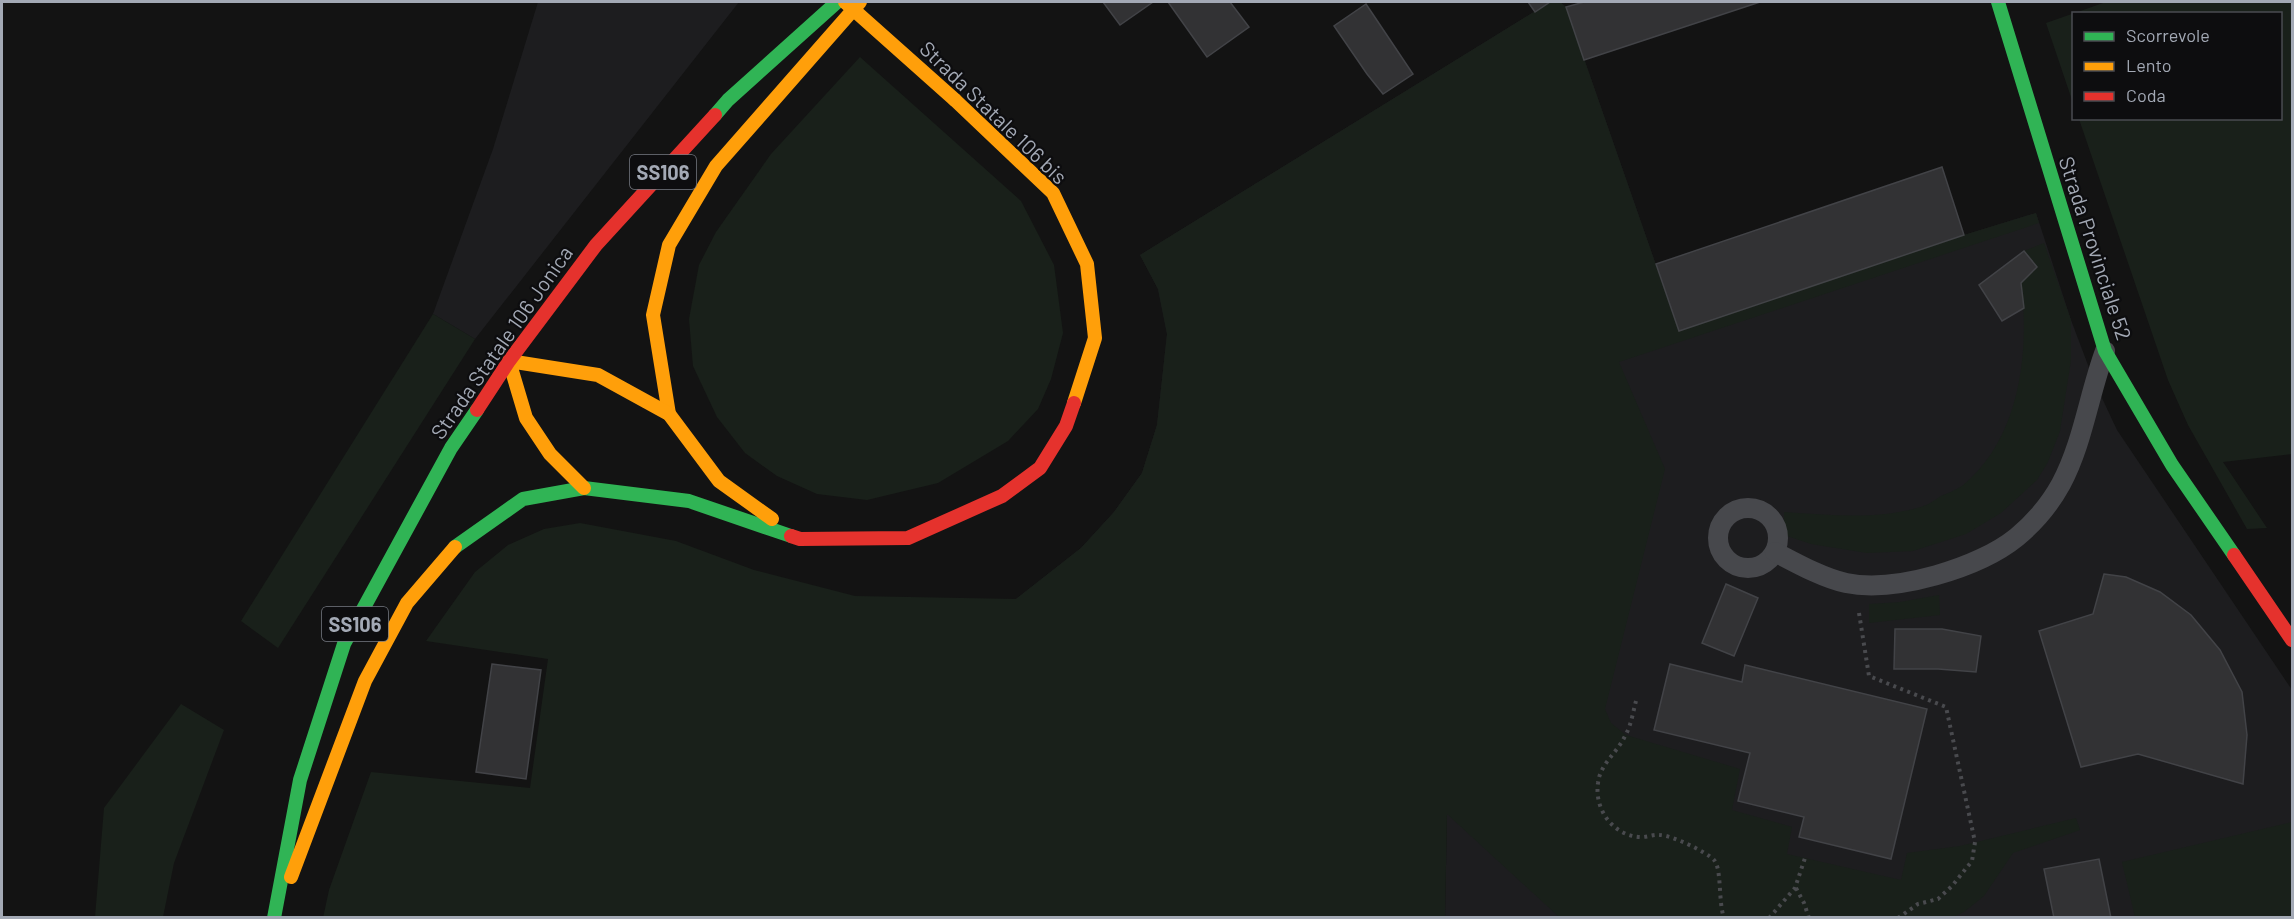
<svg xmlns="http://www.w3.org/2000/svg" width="2294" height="919" font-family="Barlow,sans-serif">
	<rect width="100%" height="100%" fill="#131313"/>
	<g fill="#1d1d1f">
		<polygon points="538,2 739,2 475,339 433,314 493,149"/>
		<polygon points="1550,2 1560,2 1566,7 1679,331 1964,235 2036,213 2071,320 2094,381 2117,430 2292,690 2292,917 1445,917 1447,813 1016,599 1081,548 1114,512 1142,473 1157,425 1167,334 1158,289 1140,255"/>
	</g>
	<g fill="#19201a">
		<polygon points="1550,2 1560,2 1566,7 1679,331 1964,235 2036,213 2039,223 1619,362 1665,469 1605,709 1611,723 1626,735 1740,769 1732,810 1792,827 1787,854 1901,880 1907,853 1960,846 2076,818 2080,830 2013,853 1984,896 1964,912 1953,917 1559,917 1447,814 1445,917 323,918 329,890 371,772 530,788 548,659 426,641 475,572 508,545 544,529 580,523 676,541 754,570 855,596 1016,599 1081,548 1114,512 1142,473 1157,425 1167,334 1158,289 1140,255"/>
		<polygon points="2106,2 2292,2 2292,454 2223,462 2267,528 2247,529 2188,425 2168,380 2079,119 2280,118 2280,14 2074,14 2073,103 2046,23"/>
		<polygon points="860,57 1021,201 1054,265 1063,333 1051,379 1038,409 1008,441 938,483 867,500 817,494 777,476 745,453 717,417 693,366 689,319 699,265 716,232 771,154"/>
		<path d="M2044 243 2071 320V360L2060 431 2048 462 2037 480 2001 513 1966 534 1913 551 1867 553 1811 544 1784 535V512C1830 515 1876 520 1921 507 1928 505 1935 500 1941 496 1948 493 1956 490 1962 486 2020 439 2030 352 2021 283L2037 267 2024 251Z"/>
		<polygon points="433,314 475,339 278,648 241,621"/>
		<polygon points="1939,595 1940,615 1869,623 1869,604 1900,602"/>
		<polygon points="181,704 224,730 174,863 163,917 95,917 104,808"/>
		<polygon points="2292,822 2292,917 2135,917 2122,862"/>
	</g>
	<g fill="#323234" stroke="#424347" stroke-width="1.5">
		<polygon points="1103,2 1153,2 1120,25"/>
		<polygon points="1168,2 1230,2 1249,27 1207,57"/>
		<polygon points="1528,2 1550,2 1535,12"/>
		<polygon points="1584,2 1760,2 1584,60 1566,7"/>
		<polygon points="1366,4 1413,74 1383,94 1367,74 1334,26"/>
		<polygon points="1942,167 1964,235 1679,331 1656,264"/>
		<polygon points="2024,251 2037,267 2021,283 2024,308 2002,321 1979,285"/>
		<polygon points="2104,574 2126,577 2160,592 2191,615 2220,650 2242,692 2247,735 2243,784 2138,754 2081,767 2039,631 2093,614"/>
		<polygon points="1726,584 1758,598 1734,656 1702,643"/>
		<polygon points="1895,629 1942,629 1981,636 1976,672 1938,669 1894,669"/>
		<polygon points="492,664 541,670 526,779 476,772"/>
		<polygon points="1670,664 1742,682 1745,665 1927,709 1891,859 1799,837 1804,817 1738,801 1750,753 1654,730"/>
		<polygon points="2099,859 2111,918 2054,918 2044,869"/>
	</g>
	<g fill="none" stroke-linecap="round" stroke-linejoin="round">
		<g stroke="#494a4e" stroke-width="4" stroke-dasharray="3 4.5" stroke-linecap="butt">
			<polyline points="1859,613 1869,676 1946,707 1975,842 1972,861 1952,886 1938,899 1918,904 1898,918"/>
			<path d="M1636 701C1633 712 1631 726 1625 736 1617 753 1600 764 1598 783 1594 810 1614 837 1642 837 1648 837 1654 834 1660 835 1671 835 1707 852 1714 860 1722 869 1718 901 1724 918"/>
			<polyline points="1796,888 1804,903 1809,918"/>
			<polyline points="1769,918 1795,888 1805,858"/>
		</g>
		<g stroke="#47484c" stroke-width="20">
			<circle cx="1748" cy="538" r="30"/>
			<path d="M1775 552C1796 563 1823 578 1846 583 1895 593 1979 568 2017 537 2035 522 2050 504 2061 484 2083 443 2089 394 2105 351"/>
		</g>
		<g stroke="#30b455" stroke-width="14">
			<polyline points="1998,2 2105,351 2172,465 2234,555"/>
			<polyline points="715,115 728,100 837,2"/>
			<polyline points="455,547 523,499 584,488 689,501 791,536"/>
			<polyline points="274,918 300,780 344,644 451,448 477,410"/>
		</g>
		<g stroke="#ff9f0a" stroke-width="14">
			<polyline points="955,100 1053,193 1087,264 1095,338 1074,403"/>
			<polyline points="669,414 653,315 669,245 716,166 860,2"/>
			<polyline points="584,488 550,454 526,418 509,361 598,375 669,414 719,481 772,519"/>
			<polyline points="291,877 365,681 407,603 455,547"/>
		</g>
		<g stroke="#e5322d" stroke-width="14">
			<polyline points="477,410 509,361 596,245 715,115"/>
			<polyline points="791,536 800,539 908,538 1002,496 1040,468 1066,426 1074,403"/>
			<polyline points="2234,555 2292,640"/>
		</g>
		<polyline stroke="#ff9f0a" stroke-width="14" points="845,2 955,100"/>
	</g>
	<g text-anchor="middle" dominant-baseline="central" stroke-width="4.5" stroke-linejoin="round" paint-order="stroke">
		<g fill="#0d0d0f" stroke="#767a83" stroke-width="1.5">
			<rect x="630" y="155" width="66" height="34" rx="4.5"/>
			<rect x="322" y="607" width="66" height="34" rx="4.5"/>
		</g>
		<g font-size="20" font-weight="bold" fill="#a3a9b5">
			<text x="663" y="172">SS106</text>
			<text x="355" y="624">SS106</text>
		</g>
		<g font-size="21" fill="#a3a9b5" stroke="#0d0d0f">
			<text transform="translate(994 112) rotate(44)">Strada Statale 106 bis</text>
			<text transform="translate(2096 248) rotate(72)">Strada Provinciale 52</text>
			<text transform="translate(501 342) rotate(-55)">Strada Statale 106 Jonica</text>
		</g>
	</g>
	<rect width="2294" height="919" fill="none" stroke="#a3a9b5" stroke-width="6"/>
	<rect x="2072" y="12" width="210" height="108" fill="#0d0d0f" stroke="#494b51" stroke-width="1.5"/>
	<rect x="2084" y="32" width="30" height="9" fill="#30b455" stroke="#494b51" stroke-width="1.5"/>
	<text x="2126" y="42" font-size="18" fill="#a3a9b5">Scorrevole</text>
	<rect x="2084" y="62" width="30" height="9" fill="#ff9f0a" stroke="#494b51" stroke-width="1.5"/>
	<text x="2126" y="72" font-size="18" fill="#a3a9b5">Lento</text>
	<rect x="2084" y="92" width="30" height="9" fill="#e5322d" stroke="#494b51" stroke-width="1.5"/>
	<text x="2126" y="102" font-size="18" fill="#a3a9b5">Coda</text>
</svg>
